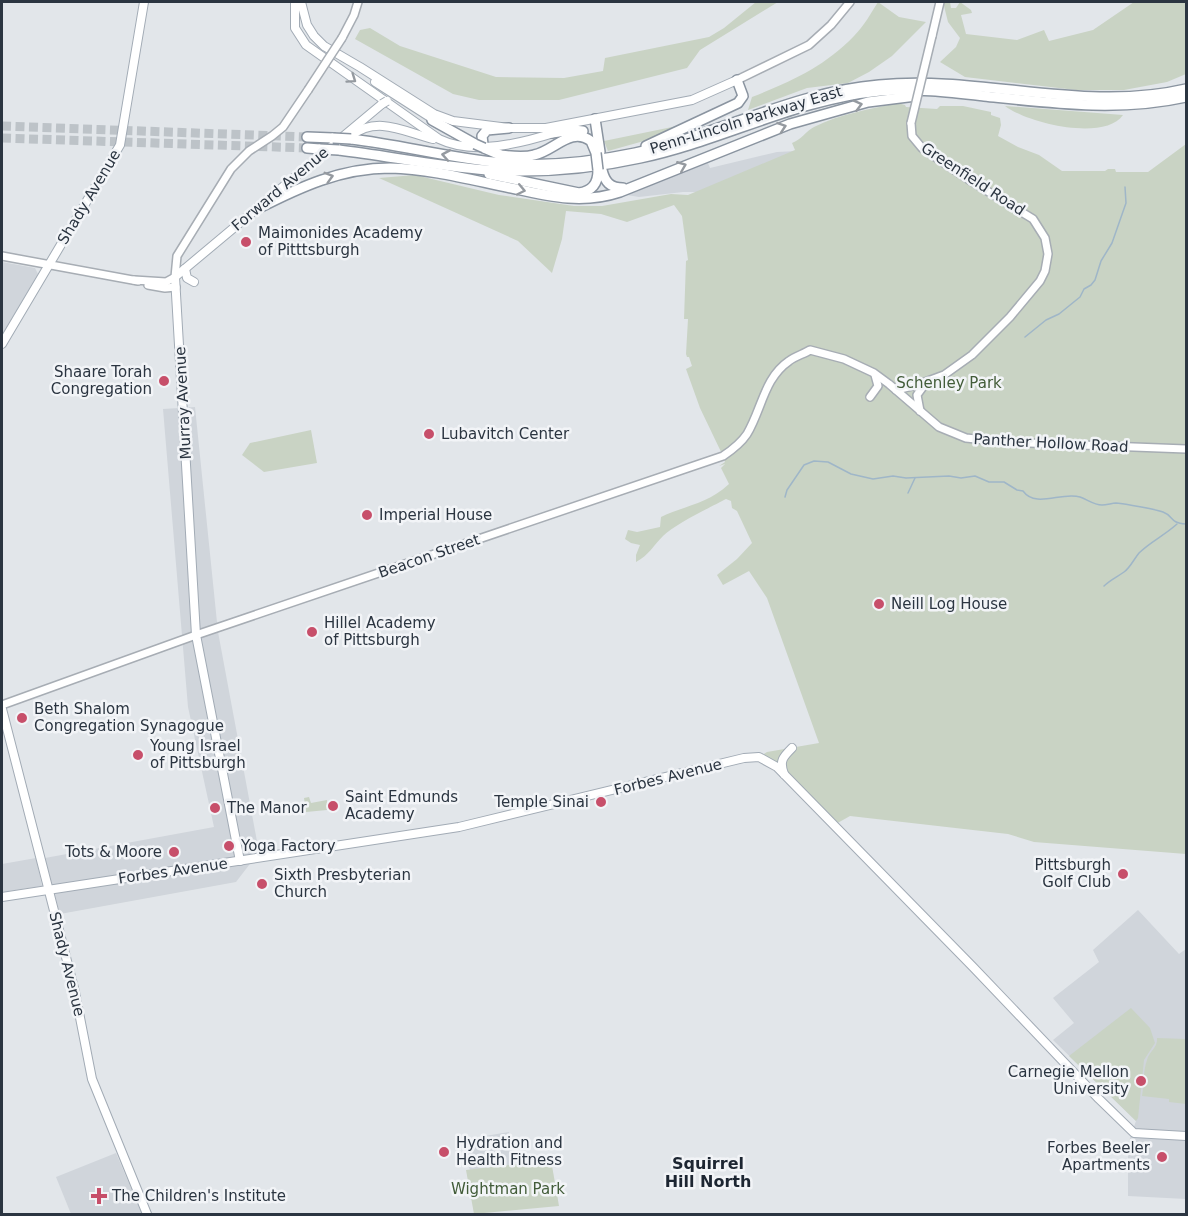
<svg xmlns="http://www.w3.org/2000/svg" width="1188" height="1216" font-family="'DejaVu Sans',sans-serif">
	<rect width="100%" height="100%" fill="#e2e6ea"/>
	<g fill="#d0d5db">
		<polygon points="797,151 705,192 683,192 639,197 627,195 708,163 710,168 777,152"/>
		<polygon points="2,262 35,268 38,274 2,335"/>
		<polygon points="195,407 218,632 259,852 236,882 60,914 45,858 214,827 188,707 163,409"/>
		<polygon points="36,858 42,886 2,892 2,864"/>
		<polygon points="1138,910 1179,954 1186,949 1186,1199 1128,1196 1128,1144 1136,1121 1053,1040 1074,1023 1053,998 1099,962 1093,950"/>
		<polygon points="509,1132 514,1165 470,1170 461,1140"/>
		<polygon points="116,1153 142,1214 71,1214 56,1177"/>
	</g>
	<g fill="#c9d3c4">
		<polygon points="756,2 778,2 700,50 687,68 559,100 479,100 453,94 355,39 360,30 370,28 400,46 496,77 564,78 603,71 605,58 709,37 724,28"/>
		<path d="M878 2 899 17 926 22 892 56 869 72 848 83 807 88 748 110 752 97C792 81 824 67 854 36 864 26 871 13 878 2Z"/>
		<polygon points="943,2 950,2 951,8 956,8 960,2 971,10 972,13 961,15 966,34 1017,40 1044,30 1049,41 1093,30 1134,2 1186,2 1186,74 1167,82 1124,90 1076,90 965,77 940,62 956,47 960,38 948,22"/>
		<path d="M898 103 905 105 906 107 937 109 940 106H963L991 112V115L1000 118 1001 125 998 136 1018 147 1039 155 1062 171H1105L1108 169H1115L1116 172H1148L1186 144V854L1034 842 1008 834 850 816 834 825 777 767 759 757 767 752 819 743 767 598 749 571 723 585 717 575 737 559 752 543 737 511 732 508 731 501 726 499C711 507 675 524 663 536 653 546 649 555 636 562V555L640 545 631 543 625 539 628 530 637 532 660 527 661 517C686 505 708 504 729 484L721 468 725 464 719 466 725 462 723 456 700 408 686 369 692 366 689 357H687L686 354 688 319H684L686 261 688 260 682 216 674 205 627 222 601 214 566 211 562 239 552 273 518 241 379 178 415 175 499 195 574 206H602L671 194 688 195 795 150 792 143C801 140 806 131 814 127 840 114 870 109 898 103Z"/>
		<path d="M1005 106 1123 115C1104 142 1027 123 1005 106Z"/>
		<polygon points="690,120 669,134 608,151 604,141 677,126"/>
		<polygon points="311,430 317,463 264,472 242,455 250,443"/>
		<polygon points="309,797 311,803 327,800 327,810 306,812 304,798"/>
		<polygon points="1131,1008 1150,1028 1155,1043 1144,1060 1138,1118 1136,1121 1069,1056"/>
		<path d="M1157 1038 1186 1039V1104L1169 1102V1099L1142 1096C1144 1084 1143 1071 1147 1060 1149 1051 1158 1048 1157 1038Z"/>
		<polygon points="551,1160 559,1206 474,1214 466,1170"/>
	</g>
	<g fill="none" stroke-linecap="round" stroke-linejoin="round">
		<g stroke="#9fb6c8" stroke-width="1.5">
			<polyline points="1025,337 1046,320 1059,314 1080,297 1084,289 1091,285 1095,280 1101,261 1112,243 1126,203 1125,187"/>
			<polyline points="908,493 915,478"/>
			<path d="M785 497 787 490 804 465 814 461 828 462 851 474 873 479 893 476 906 478 949 476 961 478 975 476 989 482H1004L1017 490 1023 491C1036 509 1062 491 1080 497 1088 500 1094 505 1102 505 1107 505 1112 503 1116 503 1126 504 1154 509 1163 512 1174 516 1169 523 1186 524"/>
			<path d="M1104 586C1110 580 1117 577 1124 572 1130 568 1134 559 1139 553 1150 542 1165 535 1177 524"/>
		</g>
		<g stroke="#bdc3c8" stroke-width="9" stroke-dasharray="9 4.5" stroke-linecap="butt">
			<polyline points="2,126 307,137"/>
			<polyline points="2,138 307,148"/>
		</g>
		<defs>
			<g id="secondary">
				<polyline points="932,36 940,2"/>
				<polyline points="342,38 354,15 358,2"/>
				<polyline points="737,80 809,45 831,25 850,2"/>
				<polyline points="2,256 138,281"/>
				<polyline points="134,280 166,282 175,277 177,256 231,169 249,151 272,136 283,127 308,90"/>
				<polyline points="148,285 165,288 176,287"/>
				<polyline points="896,390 917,385 944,375 972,355 1010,317 1040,281 1045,271 1048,254 1045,238 1033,219 971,181 922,148 912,136 911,123"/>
				<polyline points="870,397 878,386 875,375"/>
				<polyline points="920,411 917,395 925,384"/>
				<path d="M2 705 196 635 723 456C732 450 741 443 747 434 762 409 764 378 789 361 795 356 804 354 810 350L844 359 874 373 889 384 939 427 966 438 1004 442 1186 449"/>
			</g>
			<g id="primary">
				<path d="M295 2V28L306 45 439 139C474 156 522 143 557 132"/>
				<polyline points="301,2 307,25 314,36 324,46 360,67 434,114 453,121 509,128 546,128 692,100 737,80"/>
				<polyline points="375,82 436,121"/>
				<path d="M351 136C377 115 405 132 433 139"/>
				<polyline points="185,269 187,278 194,282"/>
				<polyline points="2,344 120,145 144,2"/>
				<polyline points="2,709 75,992 92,1079 147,1214"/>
				<path d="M784 774C779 761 783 757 792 748"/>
				<polyline points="240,861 196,635 175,277 382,104"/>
				<polyline points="2,897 459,827 744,758 759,757 777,767 973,967 1099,1099 1134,1133 1186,1136"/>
			</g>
			<g id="highway">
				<polyline points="595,119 600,152"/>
				<polyline points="432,120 475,144"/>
				<polyline points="552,133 573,130 583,131"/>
				<polyline points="307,137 333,138"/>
				<path d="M351 139C402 145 453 159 504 163 547 167 592 162 635 153 718 135 794 92 879 85 982 75 1084 113 1186 89"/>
				<polyline points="483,144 482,136 487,130 509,128"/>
				<polyline points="646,146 738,103 743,96 737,80"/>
				<polyline points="307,148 320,149"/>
				<polyline points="484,148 505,157"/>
				<path d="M339 150C388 156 437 166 487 170 538 173 590 169 640 158 721 141 796 99 880 91 915 88 949 92 984 96 1051 103 1119 112 1186 97"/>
				<path d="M500 155C511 156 523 158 534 155 554 151 571 126 591 141L596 153"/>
				<path d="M602 170C605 182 610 188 623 188"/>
				<path d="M489 174 579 193C592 191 598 184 598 170"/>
				<path d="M257 209C300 187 341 168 390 168 433 169 475 181 516 189 552 197 584 204 620 192L790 124 868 102 916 96"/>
			</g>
		</defs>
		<use href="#secondary" stroke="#a7adb4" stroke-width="10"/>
		<use href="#primary" stroke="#a2abb5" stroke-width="10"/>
		<use href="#highway" stroke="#8a94a0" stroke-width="12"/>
		<use href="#secondary" stroke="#fff" stroke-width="7"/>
		<use href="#primary" stroke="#fff" stroke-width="8"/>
		<use href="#highway" stroke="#fff" stroke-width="9"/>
		<defs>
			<g id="secondary-bridge">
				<polyline points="308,90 342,38"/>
				<polyline points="911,123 932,36"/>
			</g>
			<polyline id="primary-bridge" points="382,104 387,101"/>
			<g id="highway-bridge">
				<polyline points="333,138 351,139"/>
				<polyline points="475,144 484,148"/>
				<polyline points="320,149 339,150"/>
				<polyline points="596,153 598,170"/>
			</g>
		</defs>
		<use href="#secondary-bridge" stroke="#a7adb4" stroke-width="10" stroke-linecap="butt"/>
		<use href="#primary-bridge" stroke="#a2abb5" stroke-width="10" stroke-linecap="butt"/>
		<use href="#highway-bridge" stroke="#8a94a0" stroke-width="12" stroke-linecap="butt"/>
		<use href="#secondary-bridge" stroke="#fff" stroke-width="7"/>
		<use href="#primary-bridge" stroke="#fff" stroke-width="8"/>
		<use href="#highway-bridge" stroke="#fff" stroke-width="9"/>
	</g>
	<defs><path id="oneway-chevron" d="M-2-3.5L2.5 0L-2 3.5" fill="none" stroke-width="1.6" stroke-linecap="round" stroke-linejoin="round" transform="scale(1.5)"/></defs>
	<g stroke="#959aa0">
		<use href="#oneway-chevron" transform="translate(352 79) rotate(35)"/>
		<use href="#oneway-chevron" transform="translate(858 105) rotate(-15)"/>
		<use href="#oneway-chevron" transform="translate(782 127) rotate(-19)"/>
		<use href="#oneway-chevron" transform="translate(446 155) rotate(-170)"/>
		<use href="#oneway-chevron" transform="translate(682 166) rotate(-22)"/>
		<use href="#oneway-chevron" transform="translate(329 177) rotate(-16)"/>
		<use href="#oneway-chevron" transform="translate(521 190) rotate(12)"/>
	</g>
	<g fill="#c74f6a" stroke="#f2f4f7" stroke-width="2">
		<circle cx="246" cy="242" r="6"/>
		<circle cx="164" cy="381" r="6"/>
		<circle cx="429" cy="434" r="6"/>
		<circle cx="367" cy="515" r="6"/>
		<circle cx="879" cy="604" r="6"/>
		<circle cx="312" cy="632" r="6"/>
		<circle cx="22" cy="718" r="6"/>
		<circle cx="138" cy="755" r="6"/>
		<circle cx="601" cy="802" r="6"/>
		<circle cx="333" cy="806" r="6"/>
		<circle cx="215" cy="808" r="6"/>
		<circle cx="229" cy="846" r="6"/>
		<circle cx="174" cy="852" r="6"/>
		<circle cx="1123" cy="874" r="6"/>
		<circle cx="262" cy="884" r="6"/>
		<circle cx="1141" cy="1081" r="6"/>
		<circle cx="444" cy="1152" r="6"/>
		<circle cx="1162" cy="1157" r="6"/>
		<path d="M96 1187h6v6h6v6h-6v6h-6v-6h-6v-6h6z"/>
	</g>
	<g text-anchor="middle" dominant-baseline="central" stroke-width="5" stroke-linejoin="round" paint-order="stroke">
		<g font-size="15" fill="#2b3541" stroke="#f2f4f7">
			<text transform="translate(746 120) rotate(-17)">Penn-Lincoln Parkway East</text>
			<text transform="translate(973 179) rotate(33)">Greenfield Road</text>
			<text transform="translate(280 189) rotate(-40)">Forward Avenue</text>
			<text transform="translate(89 197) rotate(-59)">Shady Avenue</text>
			<text transform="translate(183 403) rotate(-93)">Murray Avenue</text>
			<text transform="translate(1051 443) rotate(3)">Panther Hollow Road</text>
			<text transform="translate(429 556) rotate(-19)">Beacon Street</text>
			<text transform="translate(668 777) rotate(-14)">Forbes Avenue</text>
			<text transform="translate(173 871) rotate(-8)">Forbes Avenue</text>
			<text transform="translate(67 964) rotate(76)">Shady Avenue</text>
		</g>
		<g font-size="15" fill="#2b3541" stroke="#f2f4f7" text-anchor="start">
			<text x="258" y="233">Maimonides Academy<tspan x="258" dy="17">of Pitttsburgh</tspan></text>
			<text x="152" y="372" text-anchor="end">Shaare Torah<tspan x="152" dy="17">Congregation</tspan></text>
			<text x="441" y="434">Lubavitch Center</text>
			<text x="379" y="515">Imperial House</text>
			<text x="891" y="604">Neill Log House</text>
			<text x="324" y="623">Hillel Academy<tspan x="324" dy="17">of Pittsburgh</tspan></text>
			<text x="34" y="709">Beth Shalom<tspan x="34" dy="17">Congregation Synagogue</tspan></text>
			<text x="150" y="746">Young Israel<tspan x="150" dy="17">of Pittsburgh</tspan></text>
			<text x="345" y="797">Saint Edmunds<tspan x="345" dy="17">Academy</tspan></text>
			<text x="589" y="802" text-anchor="end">Temple Sinai</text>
			<text x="227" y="808">The Manor</text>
			<text x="241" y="846">Yoga Factory</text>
			<text x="162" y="852" text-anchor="end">Tots &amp; Moore</text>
			<text x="1111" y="865" text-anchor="end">Pittsburgh<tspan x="1111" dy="17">Golf Club</tspan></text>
			<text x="274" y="875">Sixth Presbyterian<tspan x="274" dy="17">Church</tspan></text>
			<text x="1129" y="1072" text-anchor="end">Carnegie Mellon<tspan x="1129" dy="17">University</tspan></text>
			<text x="456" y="1143">Hydration and<tspan x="456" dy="17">Health Fitness</tspan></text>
			<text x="1150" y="1148" text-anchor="end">Forbes Beeler<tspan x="1150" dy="17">Apartments</tspan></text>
			<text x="112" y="1196">The Children's Institute</text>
		</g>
		<g font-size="15" fill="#425c39" stroke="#f2f4f7">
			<text x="949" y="383">Schenley Park</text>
			<text x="508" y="1189">Wightman Park</text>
		</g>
		<g font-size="16" font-weight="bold" fill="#1d2632" stroke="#f2f4f7">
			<text x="708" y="1163">Squirrel<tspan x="708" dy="18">Hill North</tspan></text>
		</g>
	</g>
	<rect width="1188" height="1216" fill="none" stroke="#2b3541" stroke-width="6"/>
</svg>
